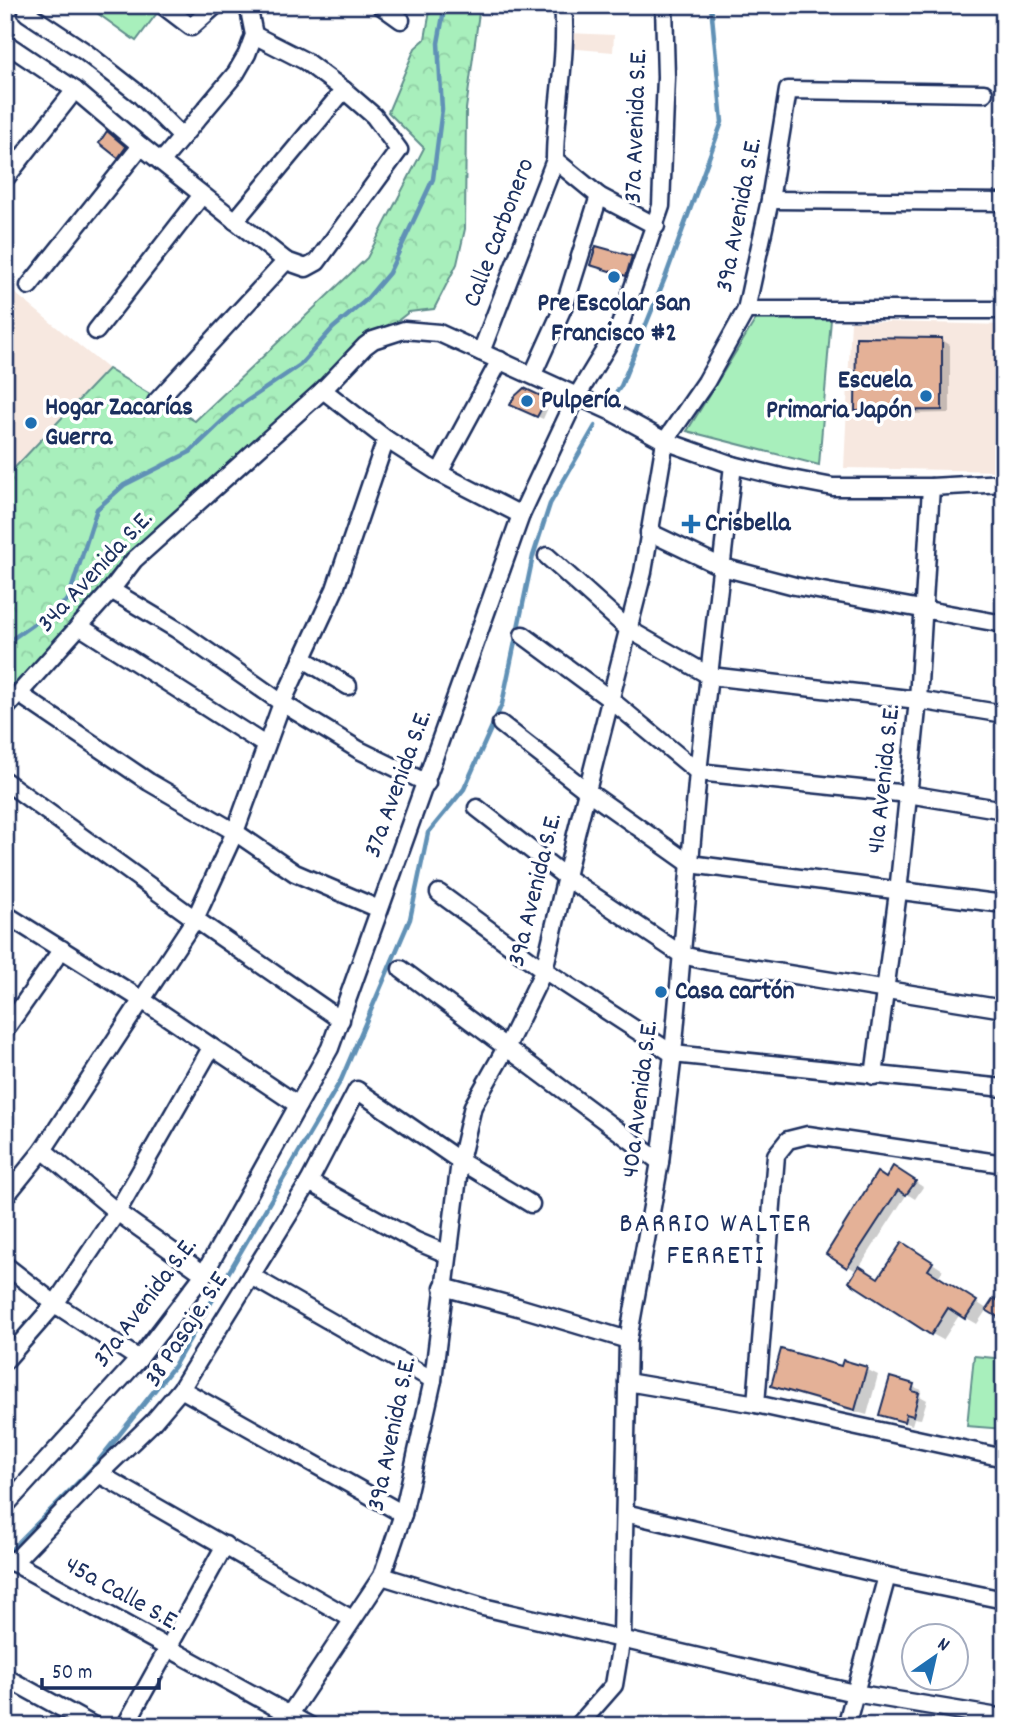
<svg xmlns="http://www.w3.org/2000/svg" width="1009" height="1731" font-family="Dekko,sans-serif">
	<defs>
		<pattern id="forest-crowns" width="20" height="18" patternUnits="userSpaceOnUse" patternTransform="scale(1.75)"><rect width="20" height="18" fill="#a8efbc"/><path d="M2 6a3 3 0 1 1 6 0M12 15a3 3 0 1 1 6 0" fill="none" stroke="#90cda4"/></pattern>
	</defs>
	<rect width="100%" height="100%" fill="#fff"/>
	<filter id="ink" filterUnits="userSpaceOnUse"><feTurbulence type="fractalNoise" baseFrequency=".0143" numOctaves="2"/><feDisplacementMap in="SourceGraphic" scale="14" xChannelSelector="R" yChannelSelector="G"/><feConvolveMatrix kernelMatrix="1 2 1 2 8 2 1 2 1" color-interpolation-filters="sRGB"/></filter>
	<g filter="url(#ink)">
		<g fill="#f7e8e0">
			<polygon points="568,33 614,35 613,52 566,48"/>
			<polygon points="5,285 108,369 5,478"/>
			<polygon points="851,321 1004,325 1004,471 844,468"/>
		</g>
		<polygon fill="url(#forest-crowns)" stroke="#628f8d" stroke-width="2" points="431,5 480,5 466,109 465,229 457,264 434,309 409,312 365,346 134,560 79,626 26,700 5,723 5,478 108,369 195,421 367,258 424,148 388,112 415,48 425,39"/>
		<g fill="#a8efbc" stroke="#628f8d" stroke-width="2">
			<polygon points="86,5 163,5 136,41"/>
			<polygon points="756,319 831,319 819,465 687,431"/>
			<polygon points="974,1356 1004,1359 1004,1429 967,1426"/>
		</g>
		<g fill="#0003">
			<polygon points="113,137 130,151 124,160 119,157"/>
			<polygon points="598,248 637,261 631,277 598,267"/>
			<polygon points="942,340 950,345 950,413 865,415 856,410"/>
			<polygon points="541,397 546,401 548,408 543,419 517,407"/>
			<polygon points="902,1173 923,1187 915,1199 907,1194 859,1268 879,1280 914,1251 943,1270 938,1277 987,1309 977,1324 960,1314 943,1340 932,1334 858,1272 828,1254 886,1180"/>
			<polygon points="842,1368 866,1369 878,1375 867,1415 784,1391 773,1385"/>
			<polygon points="891,1379 922,1390 920,1396 927,1400 921,1419 914,1418 912,1425 881,1414"/>
		</g>
		<g fill="none" stroke-linecap="round" stroke-linejoin="round">
			<g stroke="#6191b6" stroke-width="4.5">
				<polyline points="998,5 1004,47"/>
				<polyline points="610,401 621,386 665,278 722,122 711,5"/>
				<polyline points="5,644 68,600 97,509 124,485 190,452 235,409 300,365 333,328 365,301 389,273 433,179 442,109 438,43 445,5"/>
				<polyline points="6,1555 96,1464 174,1366 341,1080 410,919 428,833 464,789 502,704 533,556 550,504 595,426"/>
			</g>
		</g>
		<g fill="#e4b197" stroke="#1b2f5e" stroke-width="2">
			<polygon points="107,131 126,147 118,158 99,143"/>
			<polygon points="596,246 632,256 626,276 590,265"/>
			<polygon points="856,337 942,338 942,410 855,411"/>
			<polygon points="524,388 541,396 544,404 537,417 510,405 514,397"/>
			<polygon points="893,1166 916,1181 906,1195 898,1190 847,1268 826,1254 877,1172 886,1178"/>
			<polygon points="902,1242 933,1262 928,1270 977,1301 965,1319 948,1308 931,1335 849,1282 859,1266 878,1278"/>
			<polygon points="994,1298 1004,1305 1004,1321 986,1310"/>
			<polygon points="781,1349 841,1366 843,1360 867,1367 855,1410 771,1386"/>
			<polygon points="890,1377 914,1384 912,1391 919,1393 913,1416 906,1414 904,1422 879,1415"/>
		</g>
		<g fill="none" stroke-linecap="round" stroke-linejoin="round">
			<defs>
				<g id="street">
					<polyline points="31,5 27,13 84,51 140,95 182,137"/>
					<polyline points="162,5 191,27 216,5"/>
					<polyline points="380,5 401,20"/>
					<polyline points="5,43 75,90 141,146 286,261 306,268 317,262 399,150 374,116 344,90 305,61 254,35"/>
					<polyline points="555,160 599,196 656,226"/>
					<polyline points="161,162 236,73 247,54 254,35 248,5"/>
					<polyline points="5,179 75,90"/>
					<polyline points="770,200 1004,202"/>
					<polyline points="235,221 344,90"/>
					<polyline points="29,286 141,146"/>
					<polyline points="746,310 1004,310"/>
					<polyline points="96,331 202,195"/>
					<path d="M481 352 555 160C555 108 568 56 563 5"/>
					<polyline points="533,374 566,301 599,196"/>
					<polyline points="323,390 386,439 439,473 521,515"/>
					<polyline points="156,402 286,261"/>
					<polyline points="439,473 500,360"/>
					<polyline points="649,532 722,567 795,586 1004,624"/>
					<polyline points="547,556 628,629 710,676 918,700 1004,714"/>
					<polyline points="111,590 176,629 282,703 359,750 427,783"/>
					<polyline points="79,626 265,745"/>
					<polyline points="523,635 611,700 698,772 908,794 1004,810"/>
					<polyline points="302,658 348,686"/>
					<polyline points="19,694 149,782 235,832 295,873 379,909"/>
					<polyline points="5,709 108,594 134,560 323,390 365,346 373,340 404,330 439,333 612,412 665,441 733,465 781,477 833,487 931,487 1004,483"/>
					<polyline points="501,724 587,791 690,864 1004,904"/>
					<polyline points="5,781 195,919 341,1020"/>
					<polyline points="477,808 567,878 682,955 708,961 1004,1009"/>
					<polyline points="439,893 544,970 673,1054 1004,1088"/>
					<polyline points="5,914 142,1000 298,1105"/>
					<polyline points="401,969 660,1162"/>
					<polyline points="5,1030 62,949"/>
					<polyline points="874,1076 898,892 918,700 931,487"/>
					<polyline points="43,1150 117,1212 204,1274"/>
					<polyline points="309,1182 416,1241 447,1254"/>
					<polyline points="5,1197 43,1150 195,919 235,832 282,703 335,589 386,439"/>
					<polyline points="5,1265 55,1304 139,1359"/>
					<polyline points="251,1276 433,1380"/>
					<polyline points="443,1287 518,1307 628,1340"/>
					<polyline points="5,1361 55,1304 117,1212 211,1048"/>
					<polyline points="627,1382 756,1404 1004,1458"/>
					<polyline points="181,1389 403,1514"/>
					<polyline points="756,1404 776,1155 788,1140 808,1135 1004,1164"/>
					<polyline points="99,1474 352,1619"/>
					<polyline points="5,1506 139,1359 204,1274 330,1048 521,515 577,396 620,325 661,206 666,77 664,5"/>
					<polyline points="625,1513 887,1576 1004,1600"/>
					<polyline points="5,1558 310,1726"/>
					<polyline points="13,1563 99,1474 153,1422 181,1389 309,1182 357,1090 460,1161 531,1204"/>
					<polyline points="382,1576 483,1607 854,1693 1004,1718"/>
					<polyline points="5,1677 94,1726"/>
					<polyline points="125,1726 225,1545"/>
					<polyline points="282,1726 382,1576 403,1514 433,1380 460,1161 473,1106 507,1046 544,970 576,834 643,572 665,441 706,382 746,310 770,200 788,90 984,93"/>
					<polyline points="578,1726 614,1685 622,1637 628,1340 660,1162 673,1054 698,772 733,465"/>
					<polyline points="846,1726 887,1576"/>
				</g>
			</defs>
			<use href="#street" stroke="#1b2f5e" stroke-width="21"/>
			<use href="#street" stroke="#fff" stroke-width="16"/>
		</g>
	</g>
	<g fill="#1f6fb2" stroke="#fff" stroke-width="2.5">
		<circle cx="614" cy="277" r="7"/>
		<circle cx="926" cy="396" r="7"/>
		<circle cx="527" cy="401" r="7"/>
		<circle cx="31" cy="423" r="7"/>
		<path d="M687.5 513.5h7v7h7v7h-7v7h-7v-7h-7v-7h7z"/>
		<circle cx="661" cy="992" r="7"/>
	</g>
	<g text-anchor="middle" dominant-baseline="central" stroke-width="7" stroke-linejoin="round" paint-order="stroke">
		<g font-size="26" fill="#1b2f5e" stroke="#fff">
			<text transform="translate(637 126) rotate(-88)">37a Avenida S.E.</text>
			<text transform="translate(740 215) rotate(-79)">39a Avenida S.E.</text>
			<text transform="translate(500 233) rotate(-69)">Calle Carbonero</text>
			<text transform="translate(96 572) rotate(-47)">34a Avenida S.E.</text>
			<text transform="translate(885 779) rotate(-84)">41a Avenida S.E.</text>
			<text transform="translate(399 784) rotate(-70)">37a Avenida S.E.</text>
			<text transform="translate(536 890) rotate(-76)">39a Avenida S.E.</text>
			<text transform="translate(641 1099) rotate(-83)">40a Avenida S.E.</text>
			<text transform="translate(146 1303) rotate(-53)">37a Avenida S.E.</text>
			<text transform="translate(187 1330) rotate(-57)">38 Pasaje. S.E</text>
			<text transform="translate(393 1434) rotate(-78)">39a Avenida S.E.</text>
			<text transform="translate(122 1595) rotate(29)">45a Calle S.E.</text>
		</g>
		<g font-size="26" font-weight="bold" fill="#1b2f5e" stroke="#fff" text-anchor="start">
			<text x="614" y="304" text-anchor="middle">Pre Escolar San<tspan x="614" dy="30">Francisco #2</tspan></text>
			<text x="912" y="381" text-anchor="end">Escuela<tspan x="912" dy="30">Primaria Japón</tspan></text>
			<text x="541" y="401">Pulpería</text>
			<text x="45" y="408">Hogar Zacarías<tspan x="45" dy="30">Guerra</tspan></text>
			<text x="705" y="524">Crisbella</text>
			<text x="675" y="992">Casa cartón</text>
		</g>
		<g font-size="28" letter-spacing="2" fill="#1b2f5e" stroke="#fff">
			<text x="716" y="1226">BARRIO WALTER<tspan x="716" dy="32">FERRETI</tspan></text>
		</g>
	</g>
	<rect width="1009" height="1731" fill="none" stroke="#fff" stroke-width="28"/>
	<rect x="14" y="14" width="981" height="1703" fill="none" stroke="#1b2f5e" stroke-width="2.5" filter="url(#ink)"/>
	<g transform="translate(935 1657) rotate(34)"><circle r="33" fill="#ffffff" stroke="#a4acbf" stroke-width="2"/>
	<path d="M0-5L12 26L0 18L-12 26Z" fill="#1f6fb2"/>
	<text y="-10" font-size="19" font-weight="bold" text-anchor="middle" fill="#1b2f5e">N</text>
	</g>
	<path d="M42 1678v10h117v-10" fill="none" stroke="#1b2f5e" stroke-width="3.5"/>
	<text x="52" y="1678" font-size="21" fill="#1b2f5e" stroke="#ffffff" stroke-width="5" paint-order="stroke">50 m</text>
</svg>
